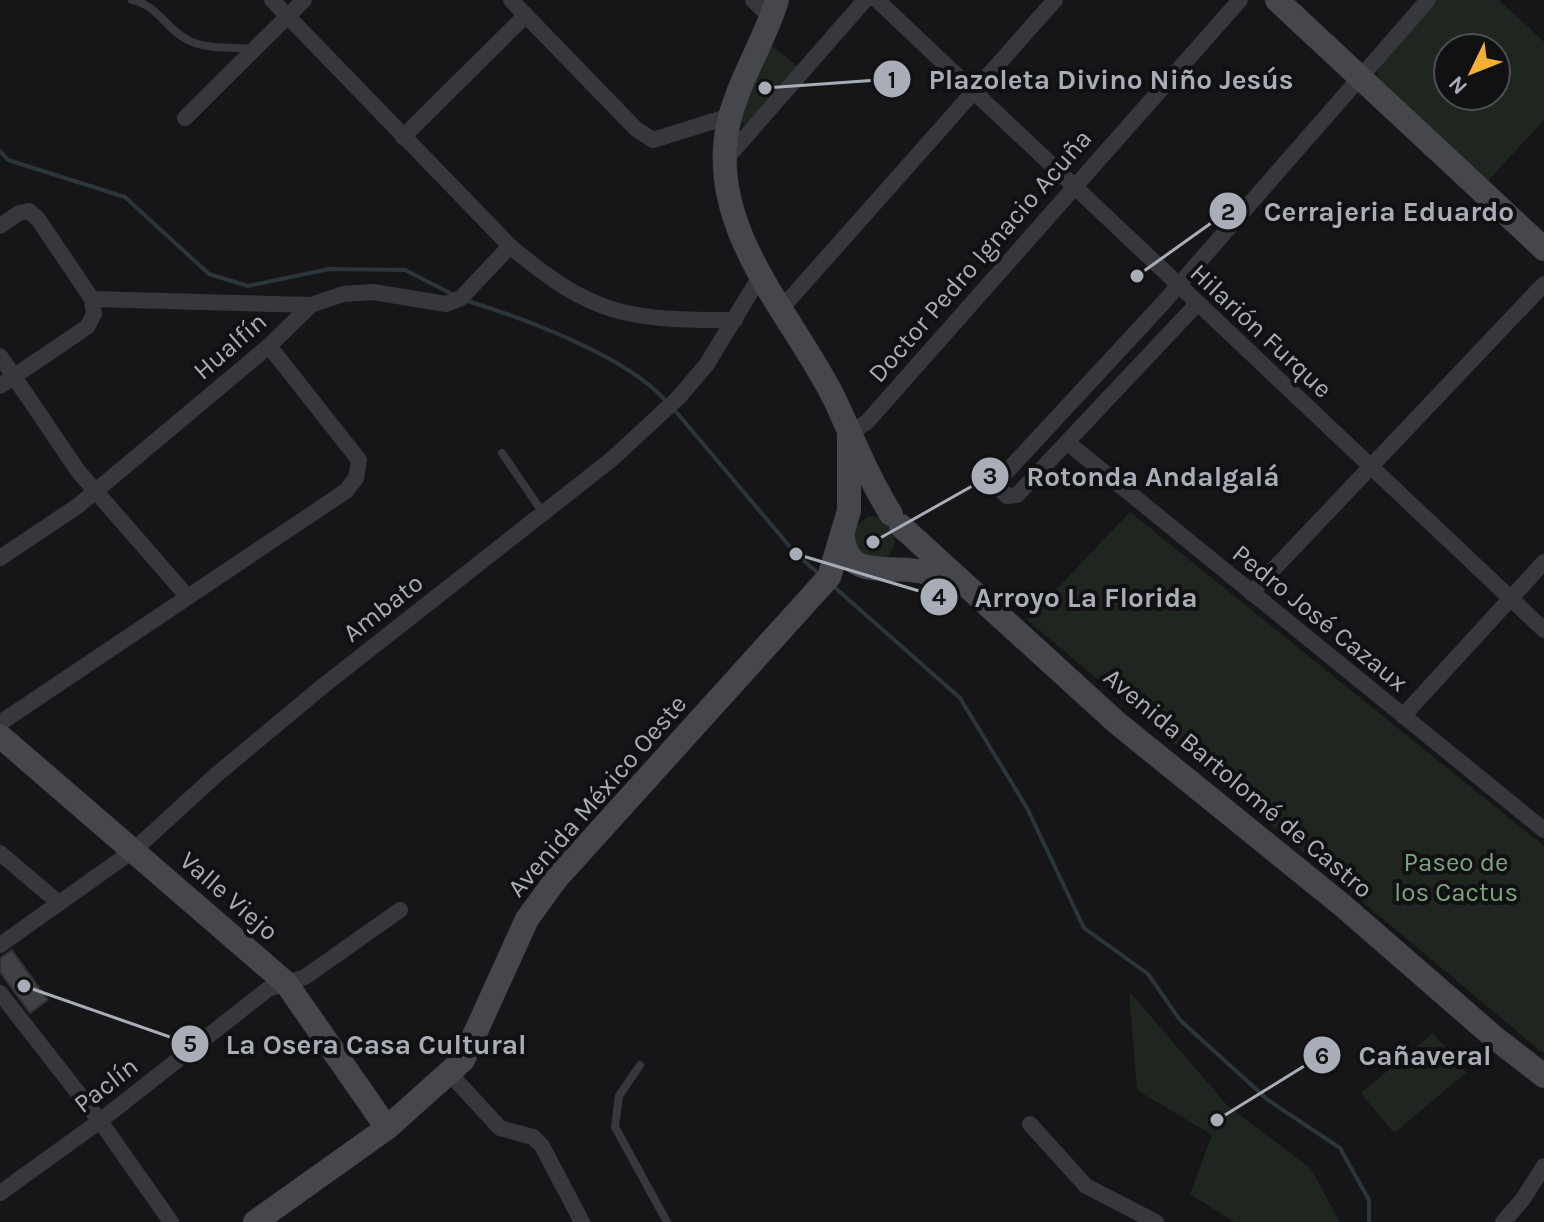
<svg xmlns="http://www.w3.org/2000/svg" width="1544" height="1222" font-family="Karla,sans-serif">
	<rect width="100%" height="100%" fill="#161618"/>
	<g fill="#1e261f" fill-rule="evenodd">
		<path d="M1436 0H1499L1544 42V120L1485 184 1377 79 1379 64ZM1448 48H1496V96H1448Z"/>
		<polygon points="770,44 798,67 744,126 740,118"/>
		<polygon points="1130,512 1544,846 1544,1054 1027,620"/>
		<path d="M869 516C893 516 904 541 886 558L859 557 851 530Z"/>
		<polygon points="1129,991 1227,1105 1311,1169 1340,1222 1234,1222 1190,1194 1212,1135 1137,1090"/>
		<polygon points="1433,1033 1467,1072 1394,1133 1361,1093"/>
	</g>
	<g fill="none" stroke-linecap="round" stroke-linejoin="round">
		<g stroke="#2c353c" stroke-width="4">
			<polyline points="0,151 8,160 125,197 209,274 248,286 329,269 405,270 454,295"/>
			<path d="M465 300C522 318 627 356 666 401"/>
			<polyline points="672,407 796,554 819,574"/>
			<polyline points="832,585 960,698 1027,808 1084,928 1148,974 1180,1020 1268,1100 1340,1148 1369,1200 1369,1222"/>
		</g>
	</g>
	<polygon fill="#404145" stroke="#303034" stroke-width="2" points="12,950 48,1000 30,1013 0,972 0,958"/>
	<g fill="none" stroke-linecap="round" stroke-linejoin="round">
		<g stroke="#37383d" stroke-width="8">
			<path d="M132 0C158 5 167 31 190 41 209 50 234 47 255 49"/>
			<polyline points="502,453 543,513"/>
			<polyline points="640,1065 619,1096 615,1127 667,1222"/>
		</g>
		<g stroke="#37383d" stroke-width="16">
			<path d="M272 0 510 246C594 317 628 320 735 320"/>
			<polyline points="511,0 636,129 653,140 730,116"/>
			<polyline points="753,0 772,19"/>
			<polyline points="877,0 1544,630"/>
			<polyline points="185,118 304,0"/>
			<polyline points="403,137 526,15"/>
			<polyline points="726,159 865,0"/>
			<polyline points="0,226 19,213 29,211 38,219 92,299 94,314 87,327 0,386"/>
			<polyline points="92,299 311,305"/>
			<polyline points="1197,304 1017,495 1007,496 999,488 999,480 1163,303 1428,0"/>
			<polyline points="781,309 1055,0"/>
			<polyline points="0,356 78,471 187,596"/>
			<polyline points="849,434 867,422 1240,0"/>
			<polyline points="1068,443 1544,830"/>
			<polyline points="0,558 79,505 269,346 311,305 343,294 373,292 446,304 461,298 510,246"/>
			<polyline points="1251,593 1544,284"/>
			<polyline points="1403,716 1544,562"/>
			<polyline points="0,723 346,491 356,478 359,460 269,346"/>
			<polyline points="0,853 59,903"/>
			<polyline points="0,945 134,850 216,775 323,686 612,459 679,397 707,364 761,275"/>
			<polyline points="0,993 100,1121 171,1222"/>
			<polyline points="450,1074 500,1128 533,1137 542,1146 582,1222"/>
			<polyline points="1030,1124 1086,1186 1156,1222"/>
			<polyline points="0,1193 100,1121 268,989 305,977 400,910"/>
			<polyline points="1503,1222 1523,1199 1544,1166"/>
		</g>
		<g stroke="#45474d" stroke-width="24">
			<path d="M777 0C763 46 732 90 726 137 713 236 793 316 834 398 852 436 868 478 891 514"/>
			<polyline points="1277,0 1544,249"/>
			<polyline points="901,526 1116,722 1342,905 1495,1038 1544,1076"/>
			<path d="M843 537C846 576 880 567 909 570 926 571 943 577 958 585"/>
			<polyline points="0,736 286,983 387,1128"/>
			<polyline points="255,1222 387,1128 463,1060 527,919 557,878 829,577 849,511 849,434"/>
		</g>
	</g>
	<g text-anchor="middle" dominant-baseline="central" stroke-width="8" stroke-linejoin="round" paint-order="stroke">
		<g font-size="26" fill="#a8adb8" stroke="#111113">
			<text transform="translate(980 256) rotate(-49)">Doctor Pedro Ignacio Acuña</text>
			<text transform="translate(1261 331) rotate(43)">Hilarión Furque</text>
			<text transform="translate(230 346) rotate(-41)">Hualfín</text>
			<text transform="translate(383 608) rotate(-38)">Ambato</text>
			<text transform="translate(1320 618) rotate(39)">Pedro José Cazaux</text>
			<text transform="translate(1238 783) rotate(40)">Avenida Bartolomé de Castro</text>
			<text transform="translate(597 796) rotate(-49)">Avenida México Oeste</text>
			<text transform="translate(229 896) rotate(41)">Valle Viejo</text>
			<text transform="translate(106 1085) rotate(-38)">Paclín</text>
		</g>
		<g font-size="26" fill="#7fa381" stroke="#111113">
			<text x="1456" y="862">Paseo de<tspan x="1456" dy="30">los Cactus</tspan></text>
		</g>
	</g>
	<path fill="none" stroke="#a8adb8" stroke-width="3" d="M765 88L892 79M1137 276L1228 211M873 542L990 476M796 554L939 597M24 986L190 1044M1217 1120L1322 1055"/>
	<g fill="#a8adb8" stroke="#111113" stroke-width="3">
		<circle cx="765" cy="88" r="8"/>
		<circle cx="1137" cy="276" r="8"/>
		<circle cx="873" cy="542" r="8"/>
		<circle cx="796" cy="554" r="8"/>
		<circle cx="24" cy="986" r="8"/>
		<circle cx="1217" cy="1120" r="8"/>
		<circle cx="892" cy="79" r="20"/>
		<circle cx="1228" cy="211" r="20"/>
		<circle cx="990" cy="476" r="20"/>
		<circle cx="939" cy="597" r="20"/>
		<circle cx="190" cy="1044" r="20"/>
		<circle cx="1322" cy="1055" r="20"/>
	</g>
	<g font-size="24" text-anchor="middle" font-weight="bold" fill="#111">
		<text x="892" y="88">1</text>
		<text x="1228" y="220">2</text>
		<text x="990" y="484">3</text>
		<text x="939" y="605">4</text>
		<text x="190" y="1052">5</text>
		<text x="1322" y="1064">6</text>
	</g>
	<g font-size="28" text-anchor="middle" font-weight="bold" fill="#a8adb8" stroke="#111113" stroke-width="8" stroke-linejoin="round" paint-order="stroke">
		<text x="1111" y="89">Plazoleta Divino Niño Jesús</text>
		<text x="1389" y="221">Cerrajeria Eduardo</text>
		<text x="1153" y="486">Rotonda Andalgalá</text>
		<text x="1086" y="607">Arroyo La Florida</text>
		<text x="376" y="1054">La Osera Casa Cultural</text>
		<text x="1425" y="1065">Cañaveral</text>
	</g>
	<g transform="translate(1472 72) rotate(227)"><circle r="38" fill="#111113" stroke="#4d4f55" stroke-width="2"/>
	<path d="M0-6L14 30L0 20L-14 30Z" fill="#f2b134"/>
	<text y="-12" font-size="22" font-weight="bold" text-anchor="middle" fill="#a8adb8">N</text>
	</g>
</svg>
